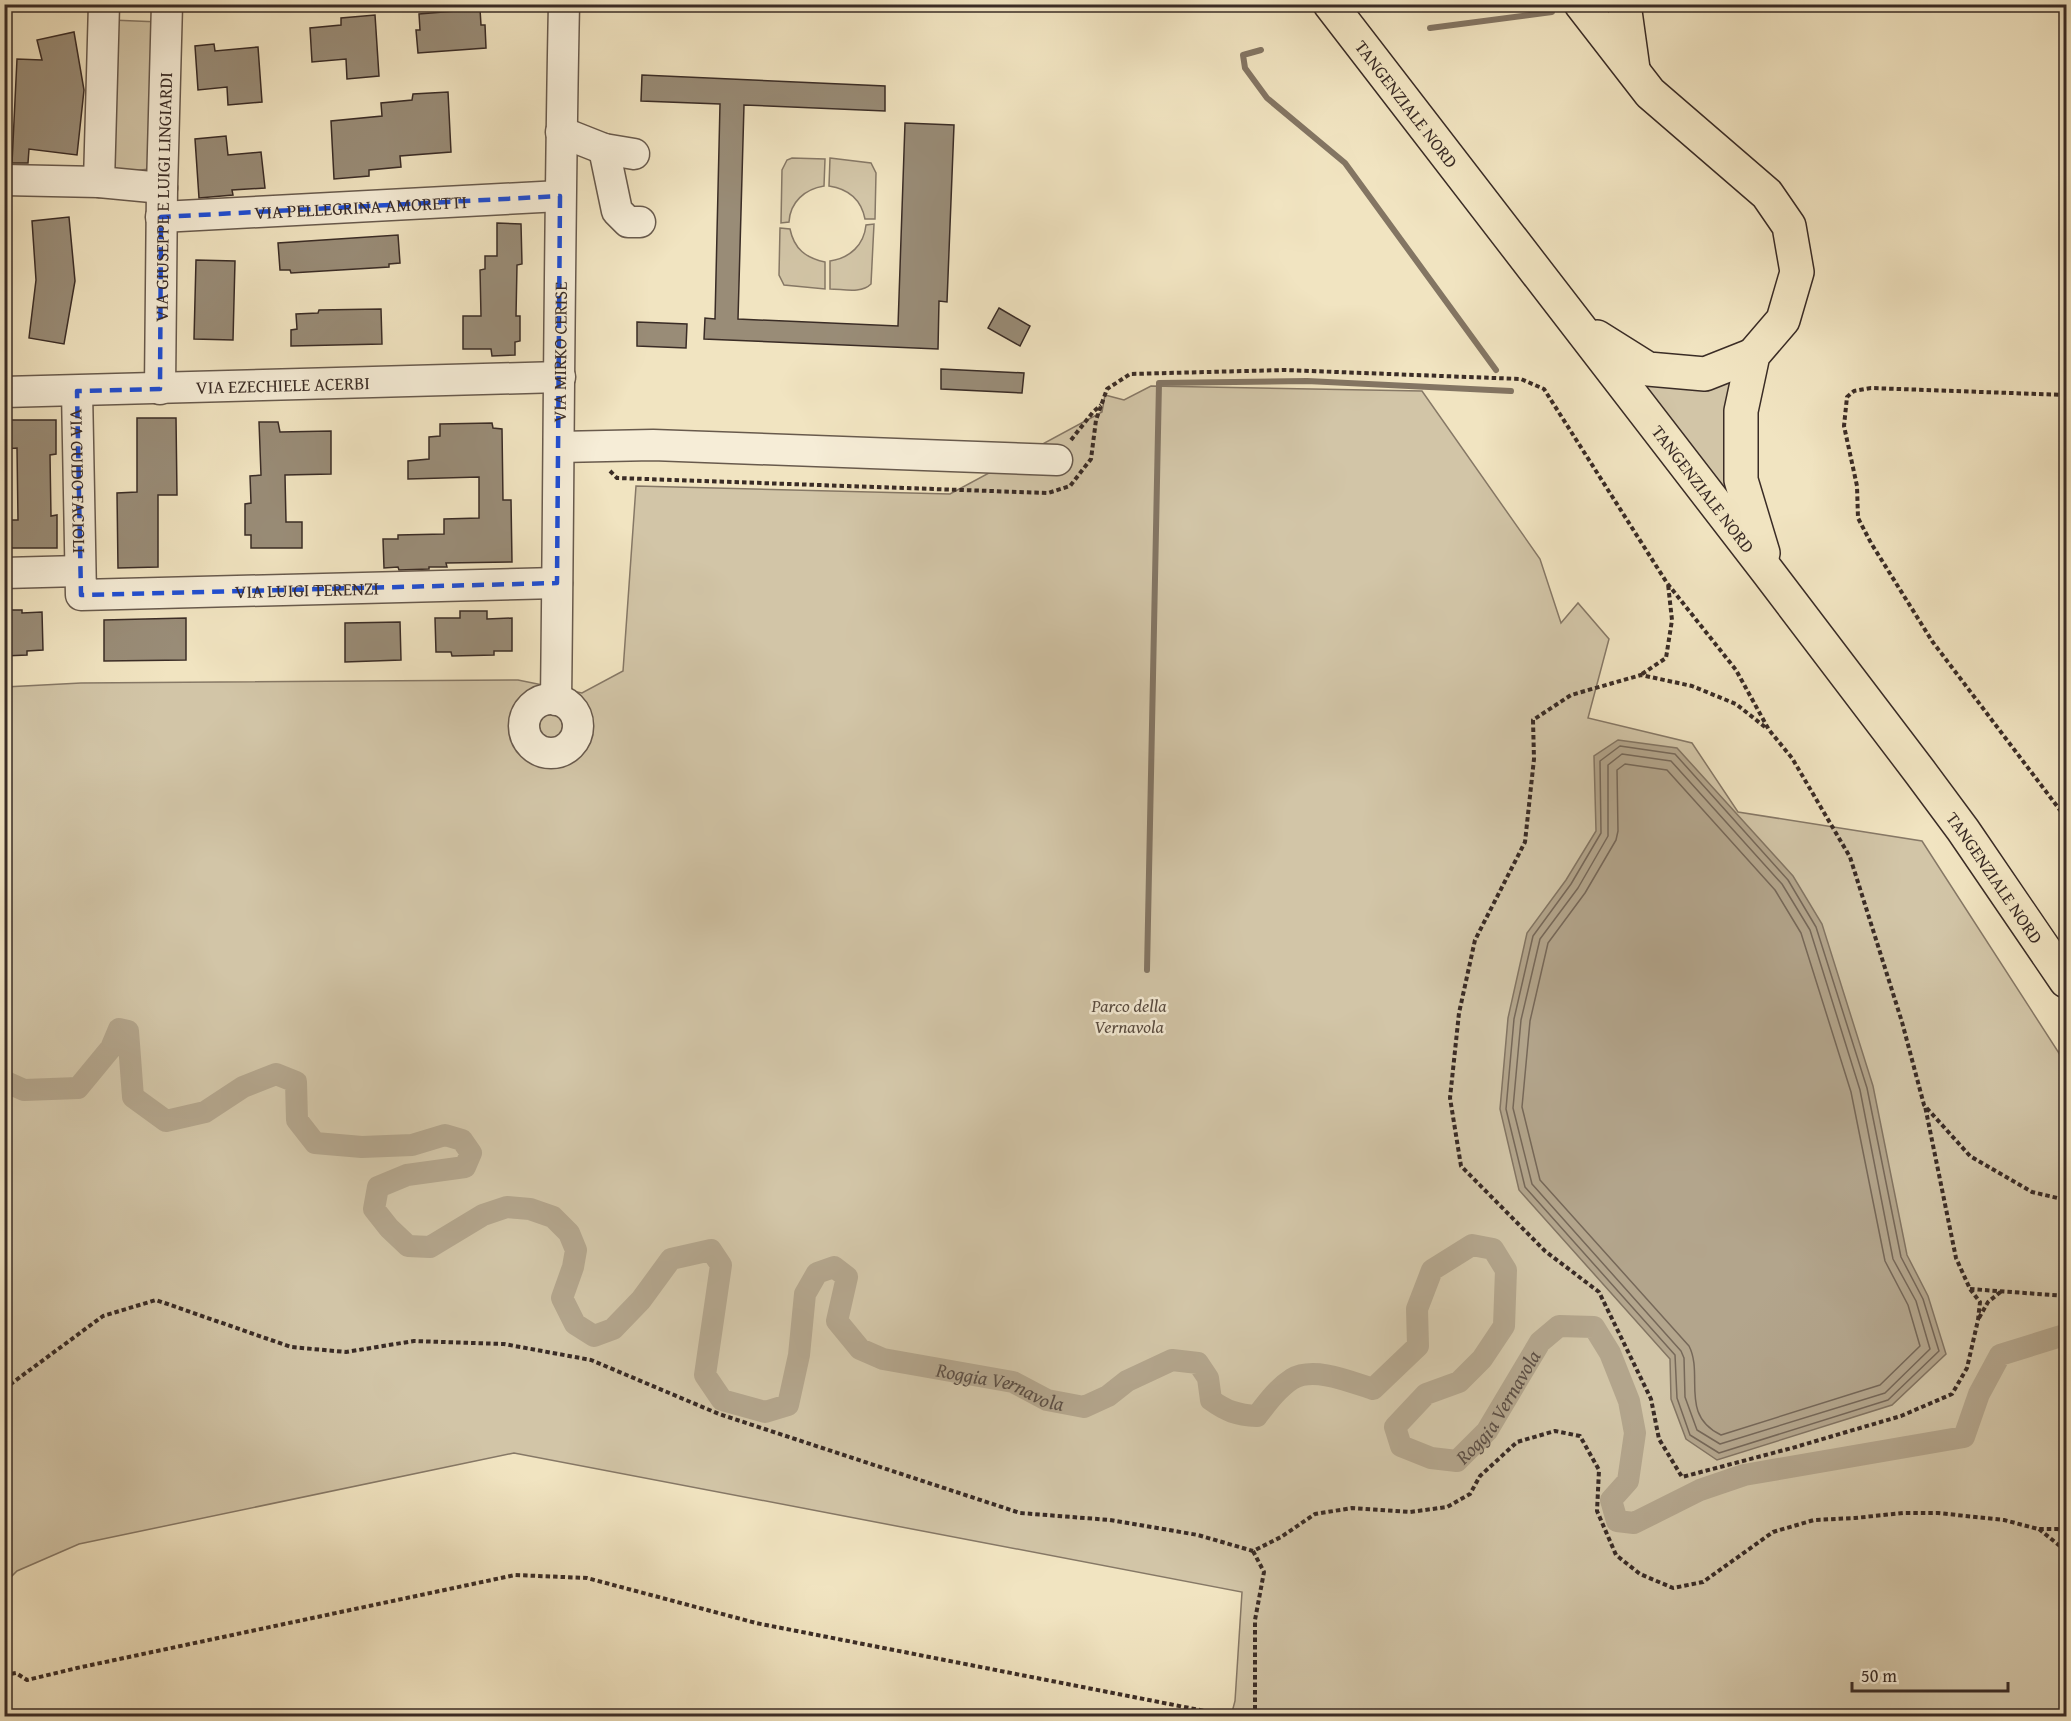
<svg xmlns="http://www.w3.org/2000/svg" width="2071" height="1721" font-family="'Gentium Book Plus',serif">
	<rect width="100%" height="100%" fill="#f1e4c1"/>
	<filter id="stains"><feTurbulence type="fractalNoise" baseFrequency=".00333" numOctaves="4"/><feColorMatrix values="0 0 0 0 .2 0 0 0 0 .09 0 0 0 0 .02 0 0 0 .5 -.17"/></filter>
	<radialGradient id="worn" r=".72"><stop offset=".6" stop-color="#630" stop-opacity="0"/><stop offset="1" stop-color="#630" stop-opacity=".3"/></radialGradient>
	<g fill="#d2c5a7" stroke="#867866" stroke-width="1.5">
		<polygon points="111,20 160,22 158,168 106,174"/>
		<path d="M792 158 825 159 824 186C805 189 790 202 789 222L781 223 782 170 787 160Z"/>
		<path d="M830 158 871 163 876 173 875 219H865C861 199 849 189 829 186Z"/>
		<path d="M874 224 871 284C861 294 843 289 830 289V261C850 258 864 245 866 225Z"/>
		<path d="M780 228 790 229C794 249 806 258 825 262V289L784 285 779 275Z"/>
		<polygon points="1730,375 1731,490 1727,492 1722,488 1643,384"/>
		<polygon points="1151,386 1422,391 1540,559 1561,623 1578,603 1609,639 1588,718 1692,743 1738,812 1922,841 2066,1064 2066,1716 1231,1716 1235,1701 1242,1592 514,1453 79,1544 17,1571 5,1583 5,687 81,683 518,680 582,693 623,671 636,486 950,494 1102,412 1105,395 1124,400"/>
	</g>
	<polygon fill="#b3a58c" stroke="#837563" stroke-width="1.5" points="1618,740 1677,748 1793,876 1822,924 1873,1086 1907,1255 1928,1296 1946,1354 1892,1405 1717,1460 1686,1439 1671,1399 1670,1359 1519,1190 1500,1109 1508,1018 1527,933 1566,880 1596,831 1594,756"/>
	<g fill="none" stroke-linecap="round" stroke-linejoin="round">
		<g stroke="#766859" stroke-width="1.5">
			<polygon points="1620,746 1675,754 1788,880 1816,927 1867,1088 1901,1257 1923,1299 1939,1351 1888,1400 1719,1453 1690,1435 1677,1398 1675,1355 1525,1187 1506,1109 1514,1019 1533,936 1571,884 1601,833 1600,761"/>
			<polygon points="1622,754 1671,761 1782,884 1810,930 1860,1090 1893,1259 1916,1301 1930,1349 1885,1393 1720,1444 1697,1430 1685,1397 1684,1358 1681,1351 1532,1184 1513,1108 1521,1020 1540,939 1578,888 1608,836 1608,765"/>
			<path d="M1625 764 1667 770 1775 890 1801 933 1851 1092 1885 1261 1908 1305 1920 1346 1880 1385 1721 1435C1679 1415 1704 1375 1689 1346L1540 1180 1522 1107 1530 1021 1548 943 1585 893 1616 840 1618 831 1617 770Z"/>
		</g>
		<g stroke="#837563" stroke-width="6">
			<polyline points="1430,28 1552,12"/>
			<polyline points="1261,50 1243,55 1245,68 1267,98 1345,163 1496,370"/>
			<polyline points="1147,970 1159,383 1307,381 1511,391"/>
		</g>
		<path stroke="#b3a58c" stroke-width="22" id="s1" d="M4 1081 24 1090 78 1088 111 1048 119 1029 128 1031 133 1097 166 1121 205 1112 243 1087 276 1074 296 1082 297 1120 315 1143 362 1147 412 1145 445 1135 462 1140 471 1153 465 1167 407 1175 378 1187 374 1209 389 1228 408 1246 430 1247 483 1215 507 1207 530 1209 553 1217 569 1233 576 1250 573 1267 562 1298 575 1324 594 1336 613 1329 641 1300 671 1259 711 1250 721 1265 705 1375 722 1400 765 1412 788 1405 799 1355 805 1294 817 1273 834 1267 847 1277 837 1321 860 1349 883 1359 1013 1382 1047 1400 1084 1407 1108 1396 1127 1381 1172 1360 1198 1363 1208 1378 1211 1400C1226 1411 1237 1415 1257 1416 1267 1403 1278 1388 1292 1379 1314 1366 1351 1382 1373 1389L1418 1346 1417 1309 1432 1270 1472 1245 1493 1249 1506 1270 1504 1326 1482 1359 1459 1382 1426 1394 1395 1427 1401 1446 1431 1458 1457 1461 1487 1431 1540 1342 1559 1326 1594 1327 1610 1353 1629 1401 1635 1433 1628 1481 1611 1500 1617 1521 1634 1523 1700 1490 1744 1475 1964 1437 1979 1394 2000 1355 2061 1336 2066 1337"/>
	</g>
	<g fill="#998c77" stroke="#3a2c26" stroke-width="1.5">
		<polygon points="480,9 481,25 485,25 486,48 418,53 416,30 420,30 419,14"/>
		<polygon points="375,15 379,76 347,79 346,59 312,62 310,28 341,25 341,18"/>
		<polygon points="74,32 84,90 77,155 29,149 28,163 12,163 17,59 42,60 37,40"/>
		<polygon points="214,44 215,51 258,47 262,102 228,105 227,87 198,90 195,46"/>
		<polygon points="642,75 885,86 885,111 744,105 738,319 898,326 905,123 954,125 947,302 939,301 938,349 704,339 705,318 715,319 720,104 641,101"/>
		<polygon points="448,92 451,152 400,156 401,167 369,170 369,176 334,179 331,121 382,116 381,103 412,100 413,94"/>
		<polygon points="226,136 228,155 261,152 265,188 232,190 233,195 199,198 195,139"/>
		<polygon points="69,217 75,281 64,344 29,338 36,280 32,221"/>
		<polygon points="497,223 521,224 522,264 517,265 516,316 520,316 520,341 515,342 515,355 492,356 491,349 463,349 463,316 481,316 480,270 485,269 485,256 497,256"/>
		<polygon points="398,235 400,263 389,264 389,267 291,273 290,270 280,270 278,243"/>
		<polygon points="196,260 235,261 233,340 194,339"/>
		<polygon points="999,308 1030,326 1020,346 988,328"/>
		<polygon points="381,309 382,344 291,346 291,330 297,329 296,314 318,313 319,310"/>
		<polygon points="637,322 687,324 686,348 637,346"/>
		<polygon points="941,369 1024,373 1022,393 941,389"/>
		<polygon points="137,418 176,418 177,495 158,495 158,567 118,568 117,493 137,492"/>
		<polygon points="4,420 56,420 56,454 50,455 51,516 57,515 57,548 4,548 4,520 18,520 17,448 4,449"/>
		<polygon points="259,422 278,422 280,432 331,431 331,474 285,475 286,522 302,522 302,548 251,548 251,535 245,535 245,504 251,503 250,476 261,475"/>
		<polygon points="492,423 493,428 502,429 503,500 511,500 512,562 446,563 447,567 429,567 429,569 399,570 398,567 384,568 383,539 398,539 398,535 444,534 444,519 479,518 479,477 408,479 408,461 429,459 429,437 440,436 440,424"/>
		<polygon points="4,610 22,610 22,613 42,612 43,650 27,651 27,655 4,656"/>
		<polygon points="460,611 487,611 487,619 512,618 512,651 494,651 494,655 452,656 451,652 436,652 435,618 460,618"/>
		<polygon points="186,618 186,660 104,661 104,620"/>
		<polygon points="400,622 401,660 345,662 345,623"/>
	</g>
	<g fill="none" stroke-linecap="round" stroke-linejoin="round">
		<defs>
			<g id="minor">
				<polyline points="561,132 604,149 634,154"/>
				<polyline points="604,149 617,211 628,222 640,222"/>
				<polyline points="4,180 99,182 162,188"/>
				<polyline points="99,182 104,4"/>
				<path id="s2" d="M161 217 560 196"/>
				<path id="s3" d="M160 389 162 188 167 4"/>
				<path id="s4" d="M77 391 81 595 557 583"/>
				<path id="s5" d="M4 392 560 377"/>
				<polyline points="559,447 653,445 1057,460"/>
				<polyline points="4,573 80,571"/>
				<circle cx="551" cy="726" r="27"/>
				<path id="s6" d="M556 700C559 468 559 236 564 4"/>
			</g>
			<g id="highway">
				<path id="s7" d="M1330 4 1768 572 1920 772 1963 830 2066 981"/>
				<polyline points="1581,4 1650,93 1767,194 1789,226 1797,272 1783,320 1753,355 1741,411 1741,480 1763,553"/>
				<polyline points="1624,4 1633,69"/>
				<polyline points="1597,337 1648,369 1705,374 1753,355"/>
			</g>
		</defs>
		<use href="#minor" stroke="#685a4d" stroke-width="33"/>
		<use href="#highway" stroke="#3a2c26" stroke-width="36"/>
		<g stroke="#3a2c26" stroke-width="4" stroke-dasharray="4.5 3" stroke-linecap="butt">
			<polyline points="2066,395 1871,388 1854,391 1847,397 1844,426 1857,486 1858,518 1871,543 1932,641 2066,818"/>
			<polyline points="1071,440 1093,412 1101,405"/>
			<polyline points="610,471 617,478 1048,493 1070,486 1091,459 1096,420 1107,389 1130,374 1284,370 1521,379 1544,389 1667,583 1736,670 1769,730 1792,758 1850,857 1902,1022 1924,1105 1970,1156 2032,1192 2066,1200"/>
			<polyline points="1642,674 1666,658 1672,620 1668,584"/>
			<polyline points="1765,727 1736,704 1692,686 1641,675 1571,695 1533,720 1534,759 1525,842 1475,940 1459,1013 1450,1098 1461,1166 1545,1251 1599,1292 1651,1399 1659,1439 1682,1477 1792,1448 1901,1416 1952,1394 1967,1368 1978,1320 1980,1302 1970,1289 1956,1258 1925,1106"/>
			<polyline points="1970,1289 2066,1296"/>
			<polyline points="1979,1318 1988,1302 2003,1290"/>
			<polyline points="4,1389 103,1316 156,1300 291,1347 346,1352 414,1341 504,1344 591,1360 719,1414 1020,1513 1110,1520 1198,1535 1253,1551 1281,1537 1315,1514 1352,1508 1410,1512 1447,1507 1470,1494 1480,1476 1517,1442 1555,1431 1580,1436 1599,1470 1597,1511 1616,1555 1640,1574 1673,1588 1703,1582 1773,1532 1814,1520 1855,1518 1903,1513 1938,1513 2004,1520 2038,1529 2057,1529 2066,1531"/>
			<polyline points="2039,1529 2066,1551"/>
			<polyline points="1253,1551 1264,1572 1255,1620 1255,1716"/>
			<polyline points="4,1675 16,1673 27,1680 77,1668 515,1575 587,1578 756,1623 1215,1713 1225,1716"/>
		</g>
		<use href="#minor" stroke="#f6edd7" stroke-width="30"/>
		<use href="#highway" stroke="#f1e4c1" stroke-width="33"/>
	</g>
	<path fill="none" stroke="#1d4ed8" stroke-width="4.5" stroke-dasharray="12 8" stroke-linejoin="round" d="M560 196 557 583 81 595 77 391 160 389 161 217Z"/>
	<g text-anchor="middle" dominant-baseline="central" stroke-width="5" stroke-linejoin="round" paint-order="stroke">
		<g font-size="18" fill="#3a2c26" stroke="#f6edd7">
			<text stroke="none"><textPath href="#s7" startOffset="126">TANGENZIALE NORD</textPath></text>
			<text stroke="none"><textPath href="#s3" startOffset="192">VIA GIUSEPPE E LUIGI LINGIARDI</textPath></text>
			<text stroke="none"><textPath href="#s2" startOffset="200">VIA PELLEGRINA AMORETTI</textPath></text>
			<text stroke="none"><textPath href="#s6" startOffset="348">VIA MIRKO CERISE</textPath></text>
			<text stroke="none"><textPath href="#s5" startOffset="279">VIA EZECHIELE ACERBI</textPath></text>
			<text stroke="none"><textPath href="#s4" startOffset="90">VIA GUIDO FACIOLI</textPath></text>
			<text stroke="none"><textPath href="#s7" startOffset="612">TANGENZIALE NORD</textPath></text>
			<text stroke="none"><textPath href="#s4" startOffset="430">VIA LUIGI TERENZI</textPath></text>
			<text stroke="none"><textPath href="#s7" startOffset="1098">TANGENZIALE NORD</textPath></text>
		</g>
		<g font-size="18" font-style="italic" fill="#584b40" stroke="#f6edd7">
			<text x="1129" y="1005">Parco della<tspan x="1129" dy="21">Vernavola</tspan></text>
		</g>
		<g font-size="20" font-style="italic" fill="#5e5045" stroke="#f6edd7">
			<text stroke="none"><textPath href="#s1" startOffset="1896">Roggia Vernavola</textPath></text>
			<text stroke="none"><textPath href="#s1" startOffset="2924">Roggia Vernavola</textPath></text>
		</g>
	</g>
	<rect width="2071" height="1721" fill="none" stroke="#f1e4c1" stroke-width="24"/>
	<rect x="6" y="6" width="2059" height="1709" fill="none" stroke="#3a2c26" stroke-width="3"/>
	<rect x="12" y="12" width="2047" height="1697" fill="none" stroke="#3a2c26" stroke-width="1.5"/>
	<path d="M1852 1682v9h156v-9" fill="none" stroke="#3a2c26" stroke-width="3"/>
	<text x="1861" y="1682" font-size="18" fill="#3a2c26" stroke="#f6edd7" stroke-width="4.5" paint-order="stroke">50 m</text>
	<rect width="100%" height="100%" filter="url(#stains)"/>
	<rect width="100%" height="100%" fill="url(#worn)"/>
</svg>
